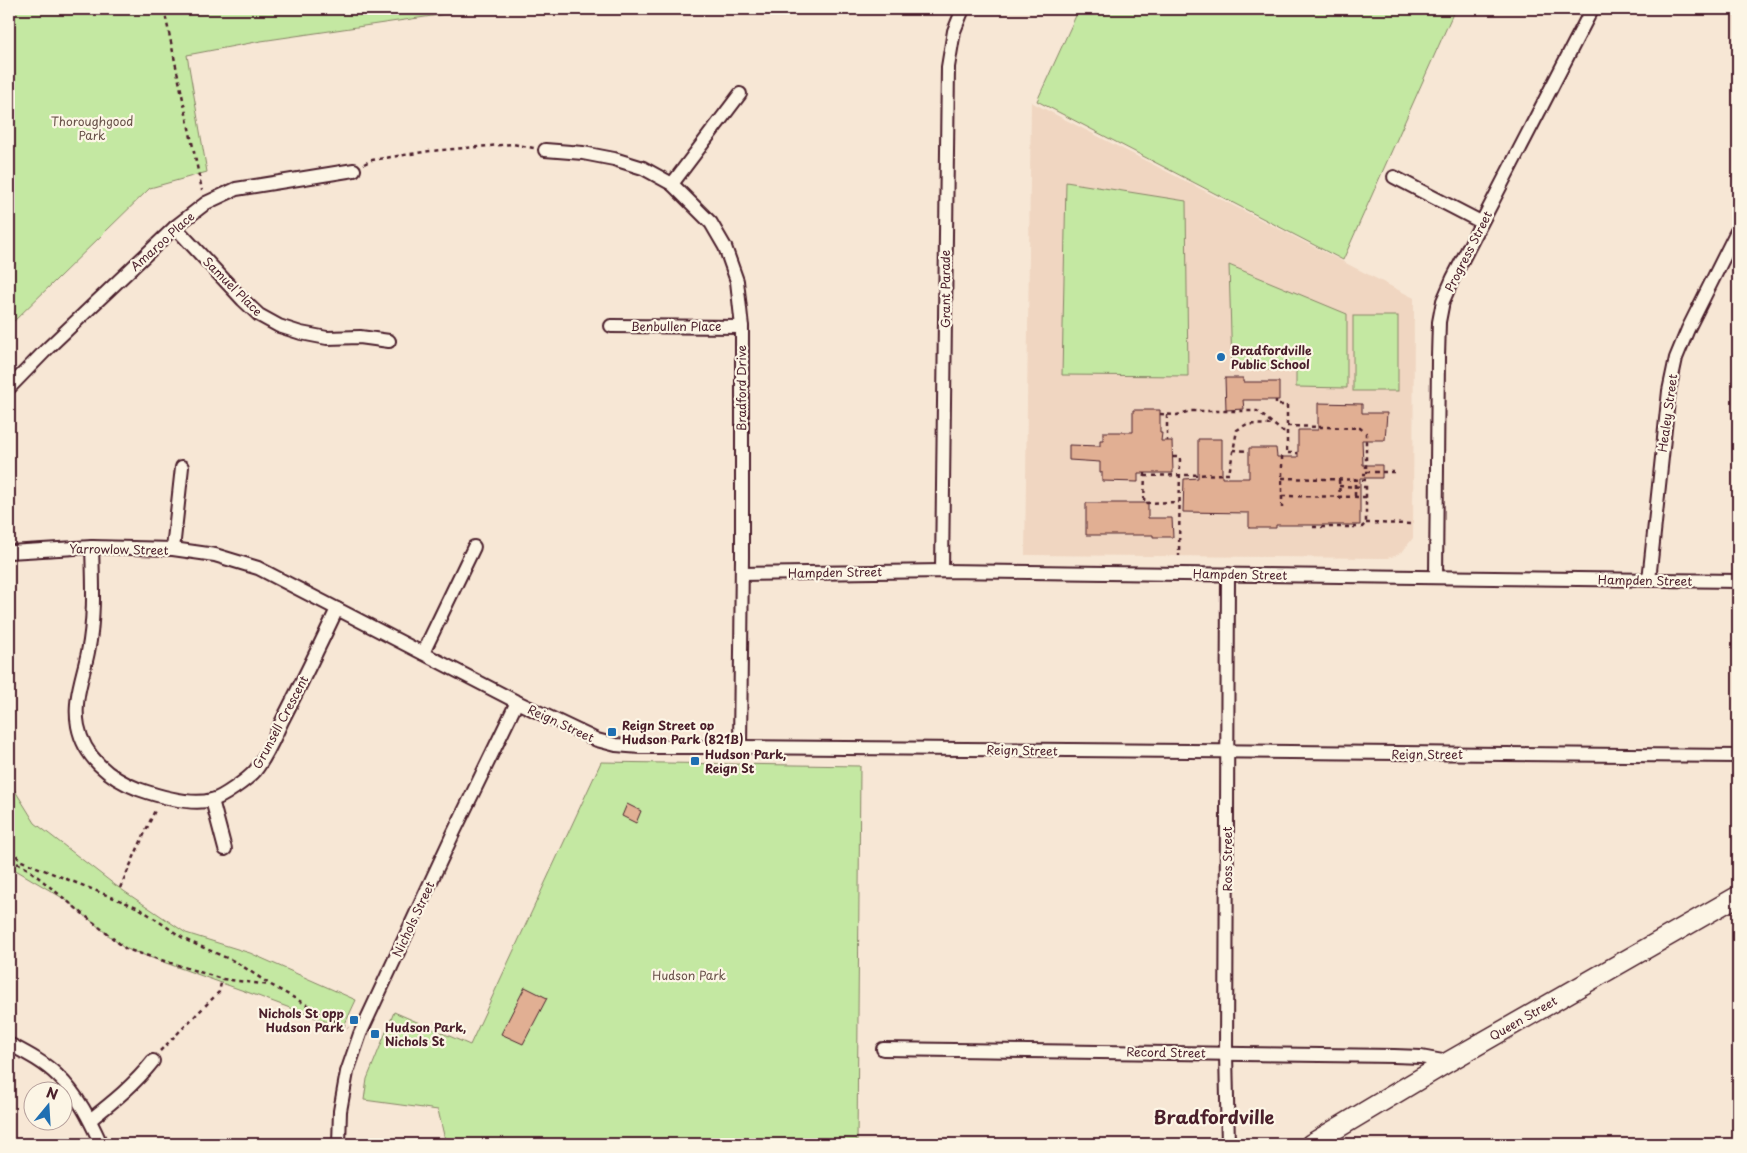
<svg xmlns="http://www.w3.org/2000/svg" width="1747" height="1153" font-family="'Playpen Sans',sans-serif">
	<rect width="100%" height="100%" fill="#f7e7d5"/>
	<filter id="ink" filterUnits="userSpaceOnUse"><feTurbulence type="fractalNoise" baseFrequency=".02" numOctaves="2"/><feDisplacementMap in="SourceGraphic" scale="10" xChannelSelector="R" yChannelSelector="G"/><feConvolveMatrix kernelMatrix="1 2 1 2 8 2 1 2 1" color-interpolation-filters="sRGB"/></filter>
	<g filter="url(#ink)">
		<polygon fill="#f0d6c1" points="1031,102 1414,298 1413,538 1403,551 1395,556 1387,558 1025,555"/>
		<g fill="#c4e8a2" stroke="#878466">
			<polygon points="9,9 480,9 261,41 187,55 207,172 150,188 9,326"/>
			<polygon points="1079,9 1455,9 1343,260 1037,101"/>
			<polygon points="1066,182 1186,201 1188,376 1062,375"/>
			<polygon points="1229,265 1347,314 1347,388 1296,387 1296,371 1232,368"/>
			<rect x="1353" y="316" width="45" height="75"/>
			<polygon points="601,762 860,766 857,1144 446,1144 438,1110 364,1100 367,1079 394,1012 470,1045"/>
			<polygon points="9,781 35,823 115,885 186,933 250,953 356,1000 343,1028 258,996 124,948 66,900 9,866"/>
		</g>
		<g fill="#e1af93" stroke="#4a1f2b">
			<polygon points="1225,378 1243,378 1243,382 1279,382 1279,400 1243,400 1244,409 1226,410"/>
			<polygon points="1318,403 1362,404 1362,413 1387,413 1385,440 1362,440 1363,465 1382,465 1382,478 1360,478 1360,525 1276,525 1276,528 1249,528 1249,513 1183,512 1184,479 1198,478 1198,439 1222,439 1222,478 1249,478 1249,448 1276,448 1277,457 1298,457 1298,430 1318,430"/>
			<polygon points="1133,410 1160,410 1160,433 1162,433 1161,441 1172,441 1173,473 1138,473 1138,482 1102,481 1102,472 1100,472 1100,462 1069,460 1069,445 1100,446 1100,440 1103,440 1103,432 1133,432"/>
			<polygon points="1086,503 1148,503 1148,518 1172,518 1173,537 1153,537 1153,535 1086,535"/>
			<polygon points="627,804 641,811 636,823 622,816"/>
			<polygon points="525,987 547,998 523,1044 501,1034"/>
		</g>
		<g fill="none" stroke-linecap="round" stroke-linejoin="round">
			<defs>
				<g id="street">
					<polyline points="545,150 583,153 614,159 643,168 672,184 711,223 725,247 737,281 742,327 742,557 740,747"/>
					<polyline points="1394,177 1481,222"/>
					<polyline points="672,184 740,94"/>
					<polyline points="175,227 243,300 259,315 279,326 301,333 327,338 360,337 389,341"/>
					<polyline points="611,326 742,327"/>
					<polyline points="9,388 47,349 175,227 206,203 236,189 354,170"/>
					<path d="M92 547C93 582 95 618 88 652 83 677 73 700 78 726 84 757 109 778 138 789 158 796 190 806 212 800 222 798 248 779 255 771 267 756 274 738 282 721 301 684 319 647 337 609"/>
					<polyline points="173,549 182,467"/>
					<polyline points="9,552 92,547 173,549 215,555 258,568 517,702 597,740 616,745 640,747 740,747 1738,756"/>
					<polyline points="942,571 948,67 954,31 963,9"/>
					<polyline points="742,574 942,571 1738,581"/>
					<polyline points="1228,574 1226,1054 1228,1144"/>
					<polyline points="1436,577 1438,357 1439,322 1443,301 1453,278 1592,9"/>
					<polyline points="1649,580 1669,391 1676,358 1688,329 1738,229"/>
					<polyline points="423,653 474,547"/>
					<polyline points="212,800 225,849"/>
					<path d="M9 1044C26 1053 44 1062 58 1076 78 1095 90 1120 101 1144"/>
					<polyline points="883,1049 1394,1056 1421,1057 1448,1062"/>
					<path d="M90 1120C114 1101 134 1085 153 1061"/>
					<polyline points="339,1144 340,1111 347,1072 360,1034 452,836 517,702"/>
				</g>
				<polyline id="secondary" points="1311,1144 1448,1062 1738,896"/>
			</defs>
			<use href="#street" stroke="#4a1f2b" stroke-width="16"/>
			<use href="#secondary" stroke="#4a1f2b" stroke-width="22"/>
			<g stroke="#4a1f2b" stroke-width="2.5" stroke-dasharray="4 4" stroke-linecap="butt">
				<polyline points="164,9 202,190"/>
				<polyline points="364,164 372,160 430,151 513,144 534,148"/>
				<polyline points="1276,400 1276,405 1287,405 1287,425"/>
				<polyline points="1160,414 1177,415 1190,411 1257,411 1282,431 1287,431"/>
				<polyline points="1167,415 1167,441"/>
				<polyline points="1287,426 1360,428 1366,433 1366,468"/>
				<polyline points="1287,431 1287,453"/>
				<polyline points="1233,450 1249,451"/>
				<polyline points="1288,453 1298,453"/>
				<polyline points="1173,457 1180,457 1179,556"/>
				<polyline points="1366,472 1396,472"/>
				<polyline points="1145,473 1144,503 1179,502"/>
				<polyline points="1363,474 1366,474"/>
				<polyline points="1145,476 1229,474 1237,430 1247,424 1274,425"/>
				<polyline points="1282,478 1366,480"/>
				<polyline points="1339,480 1340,499"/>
				<polyline points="1339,486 1365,487"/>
				<polyline points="1282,496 1366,497"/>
				<polyline points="1355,496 1355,478"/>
				<polyline points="1282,508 1282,453"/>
				<polyline points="1366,523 1414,524"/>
				<polyline points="1313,527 1362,527 1366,523 1366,482"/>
				<polyline points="9,841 19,860 139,908 186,940 236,962 271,985 348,1028"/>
				<polyline points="9,862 19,864 28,869 126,949 222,979 269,985"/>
				<polyline points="120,888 156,808"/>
				<polyline points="160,1051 219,992 222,979"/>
			</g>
			<use href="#street" stroke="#fcf5e5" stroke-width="12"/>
			<use href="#secondary" stroke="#fcf5e5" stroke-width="19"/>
		</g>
	</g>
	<g fill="#1f6fb2" stroke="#fcf5e5" stroke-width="2">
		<circle cx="1221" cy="357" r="5"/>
		<rect x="607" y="727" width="10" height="10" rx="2.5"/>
		<rect x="690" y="756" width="10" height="10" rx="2.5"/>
		<rect x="349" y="1015" width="10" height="10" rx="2.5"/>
		<rect x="370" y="1029" width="10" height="10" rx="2.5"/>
	</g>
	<g text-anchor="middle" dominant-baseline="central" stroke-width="4.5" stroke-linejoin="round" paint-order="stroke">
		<g font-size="12" fill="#685149" stroke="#fcf5e5">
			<text x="92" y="121">Thoroughgood<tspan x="92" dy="14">Park</tspan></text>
			<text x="689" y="975">Hudson Park</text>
		</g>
		<g font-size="12" fill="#4a1f2b" stroke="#fcf5e5">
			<text transform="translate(162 241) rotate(-42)">Amaroo Place</text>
			<text transform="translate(1468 251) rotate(-63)">Progress Street</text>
			<text transform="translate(233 286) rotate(45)">Samuel Place</text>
			<text transform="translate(945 289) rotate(-90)">Grant Parade</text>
			<text x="676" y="326">Benbullen Place</text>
			<text transform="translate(741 388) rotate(-90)">Bradford Drive</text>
			<text transform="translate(1667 413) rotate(-82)">Healey Street</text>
			<text transform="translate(119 549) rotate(1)">Yarrowlow Street</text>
			<text transform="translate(835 572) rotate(-1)">Hampden Street</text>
			<text transform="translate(1240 574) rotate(1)">Hampden Street</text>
			<text transform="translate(1645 580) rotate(1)">Hampden Street</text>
			<text transform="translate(280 722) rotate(-62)">Grunsell Crescent</text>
			<text transform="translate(561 723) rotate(25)">Reign Street</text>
			<text transform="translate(1022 750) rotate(1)">Reign Street</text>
			<text x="1427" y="754">Reign Street</text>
			<text transform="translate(1227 859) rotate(-90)">Ross Street</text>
			<text transform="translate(413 919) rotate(-65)">Nichols Street</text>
			<text transform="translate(1523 1018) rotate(-30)">Queen Street</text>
			<text transform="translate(1166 1052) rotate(1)">Record Street</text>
		</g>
		<g font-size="12" font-weight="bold" fill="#4a1f2b" stroke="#fcf5e5" text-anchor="start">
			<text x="1231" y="350">Bradfordville<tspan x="1231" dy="14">Public School</tspan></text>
			<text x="622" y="725">Reign Street op<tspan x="622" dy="14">Hudson Park (821B)</tspan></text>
			<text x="705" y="754">Hudson Park,<tspan x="705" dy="14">Reign St</tspan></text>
			<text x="344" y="1013" text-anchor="end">Nichols St opp<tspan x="344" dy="14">Hudson Park</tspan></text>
			<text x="385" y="1027">Hudson Park,<tspan x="385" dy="14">Nichols St</tspan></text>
		</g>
		<g font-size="18" font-weight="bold" fill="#4a1f2b" stroke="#fcf5e5">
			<text x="1214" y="1116">Bradfordville</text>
		</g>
	</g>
	<rect width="1747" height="1153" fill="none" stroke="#fcf5e5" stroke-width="30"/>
	<rect x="15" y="15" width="1717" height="1123" fill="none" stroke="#4a1f2b" stroke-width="2" filter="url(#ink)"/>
	<g transform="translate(48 1106) rotate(18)"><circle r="24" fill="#fcf5e5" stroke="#b59f9b"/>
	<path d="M0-4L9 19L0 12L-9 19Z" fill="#1f6fb2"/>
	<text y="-8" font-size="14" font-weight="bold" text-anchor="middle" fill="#4a1f2b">N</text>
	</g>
</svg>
